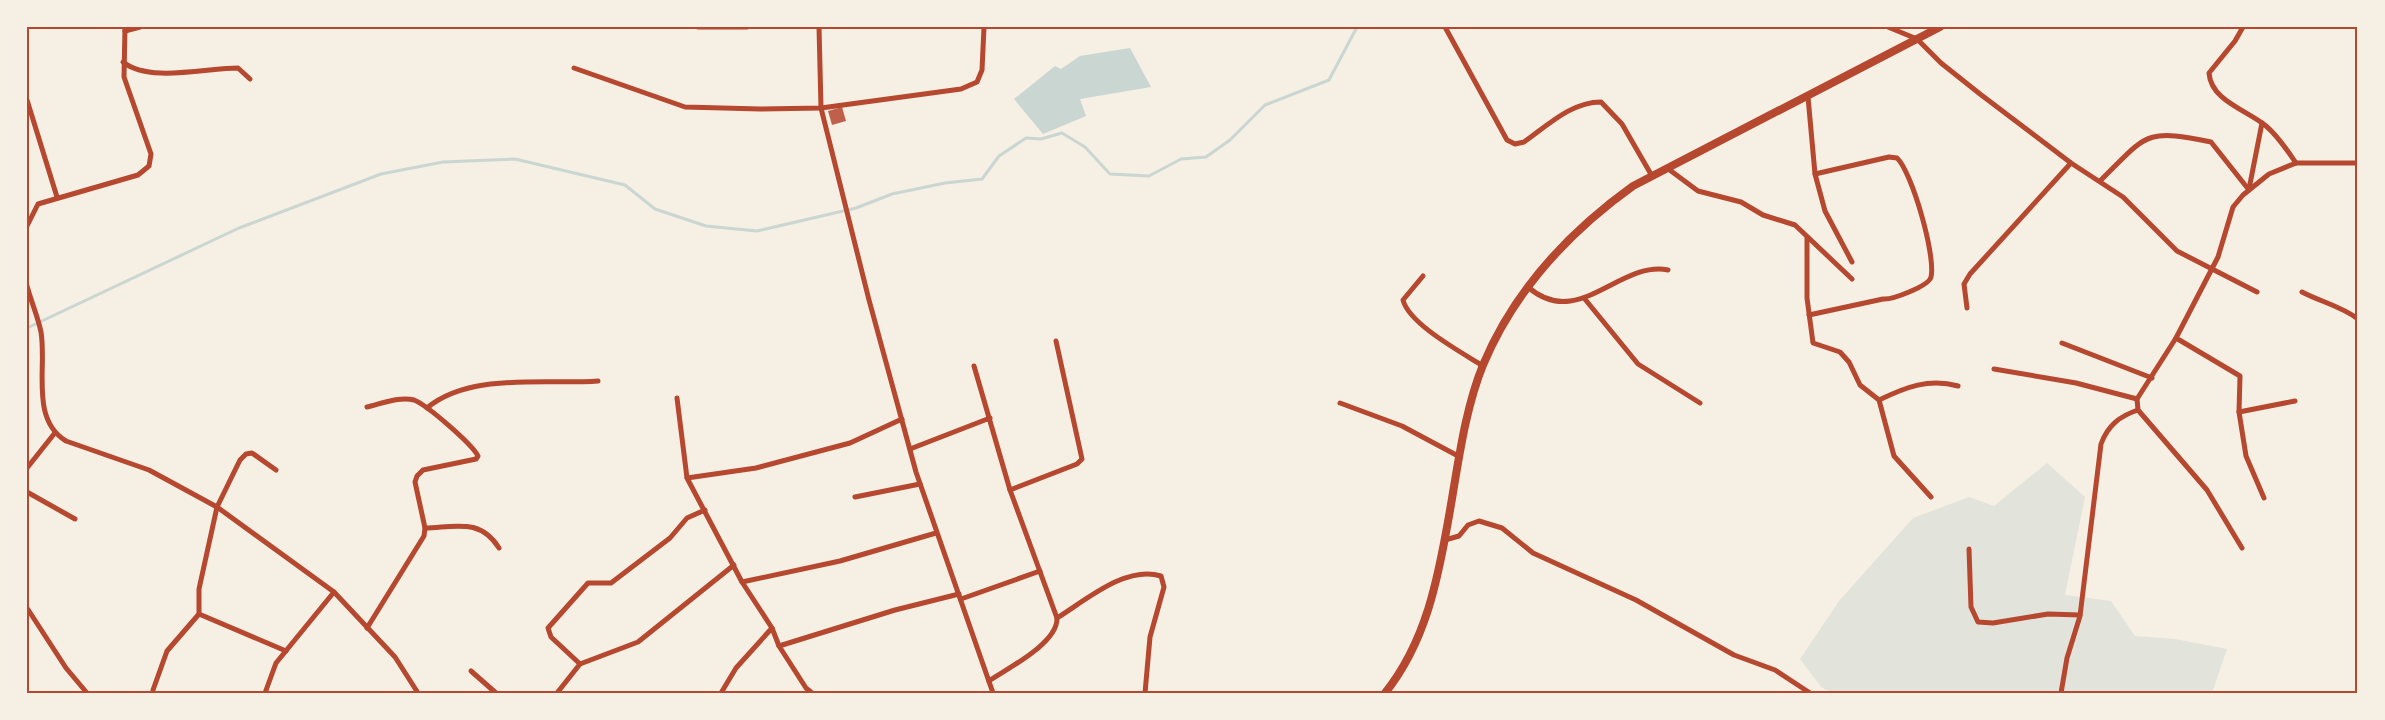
<svg xmlns="http://www.w3.org/2000/svg" width="2385" height="720" font-family="'Sofia Sans Condensed',sans-serif">
	<rect width="100%" height="100%" fill="#f6efe4"/>
	<polygon fill="#e2e4dc" points="2047,463 2085,497 2065,595 2111,601 2135,636 2175,639 2227,649 2212,693 1832,693 1821,687 1800,659 1839,601 1913,518 1969,497 1994,506"/>
	<polygon fill="#c9d6d2" points="1130,48 1151,87 1080,99 1086,116 1043,134 1014,99 1055,66 1061,69 1080,56"/>
	<g fill="none" stroke-linecap="round" stroke-linejoin="round">
		<polyline stroke="#c9d6d2" stroke-width="3" points="27,328 239,228 381,174 443,162 515,159 625,185 655,209 706,226 757,231 856,208 892,194 945,183 982,179 999,156 1026,138 1041,139 1062,133 1085,147 1110,174 1149,176 1181,159 1206,157 1230,140 1265,105 1329,80 1357,27"/>
	</g>
	<polygon fill="#bf614a" points="842,107 846,121 832,125 828,111"/>
	<g fill="none" stroke-linecap="round" stroke-linejoin="round">
		<g stroke="#b5482f" stroke-width="5">
			<polyline points="698,27 747,27"/>
			<polyline points="819,27 821,108 869,300 916,472 993,693"/>
			<path d="M1445 27 1507 140 1515 144 1524 142C1547 126 1571 102 1601 102L1622 124 1652 176"/>
			<polyline points="1888,27 1917,39 1941,63 1980,94 2071,163 2123,197 2177,251 2257,292"/>
			<path d="M2243 27 2235 41 2209 73C2211 101 2247 110 2266 126 2278 136 2287 150 2296 163"/>
			<polyline points="125,31 140,27"/>
			<path d="M123 62C149 83 206 68 238 68L250 79"/>
			<polyline points="574,68 685,107 760,109 821,108 961,89 977,82 982,70 984,27"/>
			<polyline points="1808,97 1815,174 1825,211 1852,262"/>
			<polyline points="27,100 57,197"/>
			<polyline points="1667,168 1698,191 1741,202 1763,215 1795,225 1852,279"/>
			<path d="M2100 181C2147 135 2143 128 2211 142L2249 190"/>
			<polyline points="2249,189 2262,123"/>
			<polyline points="27,226 38,204 138,175 149,166 151,154 124,77 125,27"/>
			<polyline points="1807,238 1807,298 1813,343 1840,352 1849,362 1860,385 1879,400 1894,456 1931,497"/>
			<path d="M1423 276 1403 300C1409 324 1461 352 1483 366"/>
			<path d="M27 286C31 301 38 317 41 332 47 368 30 419 66 441L149 470 217 507 334 592 395 657 418 693"/>
			<path d="M1528 287C1578 331 1620 260 1668 270"/>
			<path d="M2302 292C2321 302 2341 306 2358 319"/>
			<polyline points="1584,298 1638,364 1700,403"/>
			<polyline points="1967,308 1964,284 1970,274 2071,163"/>
			<path d="M1809 315 1883 299C1892 300 1929 286 1931 277 1936 256 1912 172 1897 158L1889 157 1815 174"/>
			<polyline points="2062,343 2152,378"/>
			<path d="M974 366 1010 490 1057 618C1058 643 1008 668 989 681"/>
			<polyline points="1994,369 2076,383 2137,399 2176,338"/>
			<polyline points="677,398 687,478 742,582 772,628 779,646 806,688 812,693"/>
			<polyline points="2137,399 2138,410 2207,490 2242,548"/>
			<path d="M1879 400C1906 387 1929 378 1958 386"/>
			<polyline points="1340,403 1402,426 1460,457"/>
			<path d="M367 407C380 404 400 396 414 400 427 405 472 444 478 456L476 459 423 470 417 476 415 482 425 528 424 536 367 628"/>
			<path d="M427 408C470 372 545 385 598 381"/>
			<polyline points="2239,412 2295,401"/>
			<polyline points="910,449 990,418"/>
			<polyline points="27,468 54,434"/>
			<polyline points="687,478 756,468 850,443 902,419"/>
			<polyline points="1010,490 1077,464 1082,459 1056,341"/>
			<polyline points="27,492 75,519"/>
			<polyline points="855,497 920,484"/>
			<polyline points="2264,498 2246,456 2239,412 2240,376 2176,338 2218,257 2233,207 2243,195 2269,174 2296,163 2358,163"/>
			<path d="M425 528C456 527 480 518 499 548"/>
			<polyline points="1445,540 1459,536 1468,525 1479,521 1502,528 1533,553 1636,600 1734,655 1775,670 1810,693"/>
			<polyline points="1969,549 1971,607 1978,622 1993,623 2048,614 2080,615"/>
			<polyline points="742,582 840,561 936,533"/>
			<polyline points="961,599 1040,571"/>
			<polyline points="27,608 66,668 87,693"/>
			<polyline points="199,614 286,651"/>
			<path d="M1057 618C1086 600 1126 565 1161 576L1164 587 1150 637 1145 693"/>
			<polyline points="779,646 895,610 959,594"/>
			<polyline points="580,664 638,642 734,565"/>
			<polyline points="471,671 496,693"/>
			<polyline points="153,690 167,651 199,614 199,589 217,507 240,460 246,454 252,453 276,470"/>
			<polyline points="265,693 276,663 334,592"/>
			<polyline points="557,693 580,664 551,637 548,628 588,583 611,583 670,538 687,518 705,510"/>
			<polyline points="721,693 736,668 772,628"/>
			<path d="M2061 693 2067 658 2080 616 2101 444C2108 425 2120 416 2138 410"/>
		</g>
		<path stroke="#b5482f" stroke-width="8" d="M1385 693C1426 642 1438 579 1449 516 1458 466 1464 412 1483 365 1514 291 1569 232 1633 186L1940 27"/>
	</g>
	<rect width="2385" height="720" fill="none" stroke="#f6efe4" stroke-width="57"/>
	<rect x="28" y="28" width="2328" height="664" fill="none" stroke="#b5482f" stroke-width="2"/>
</svg>
